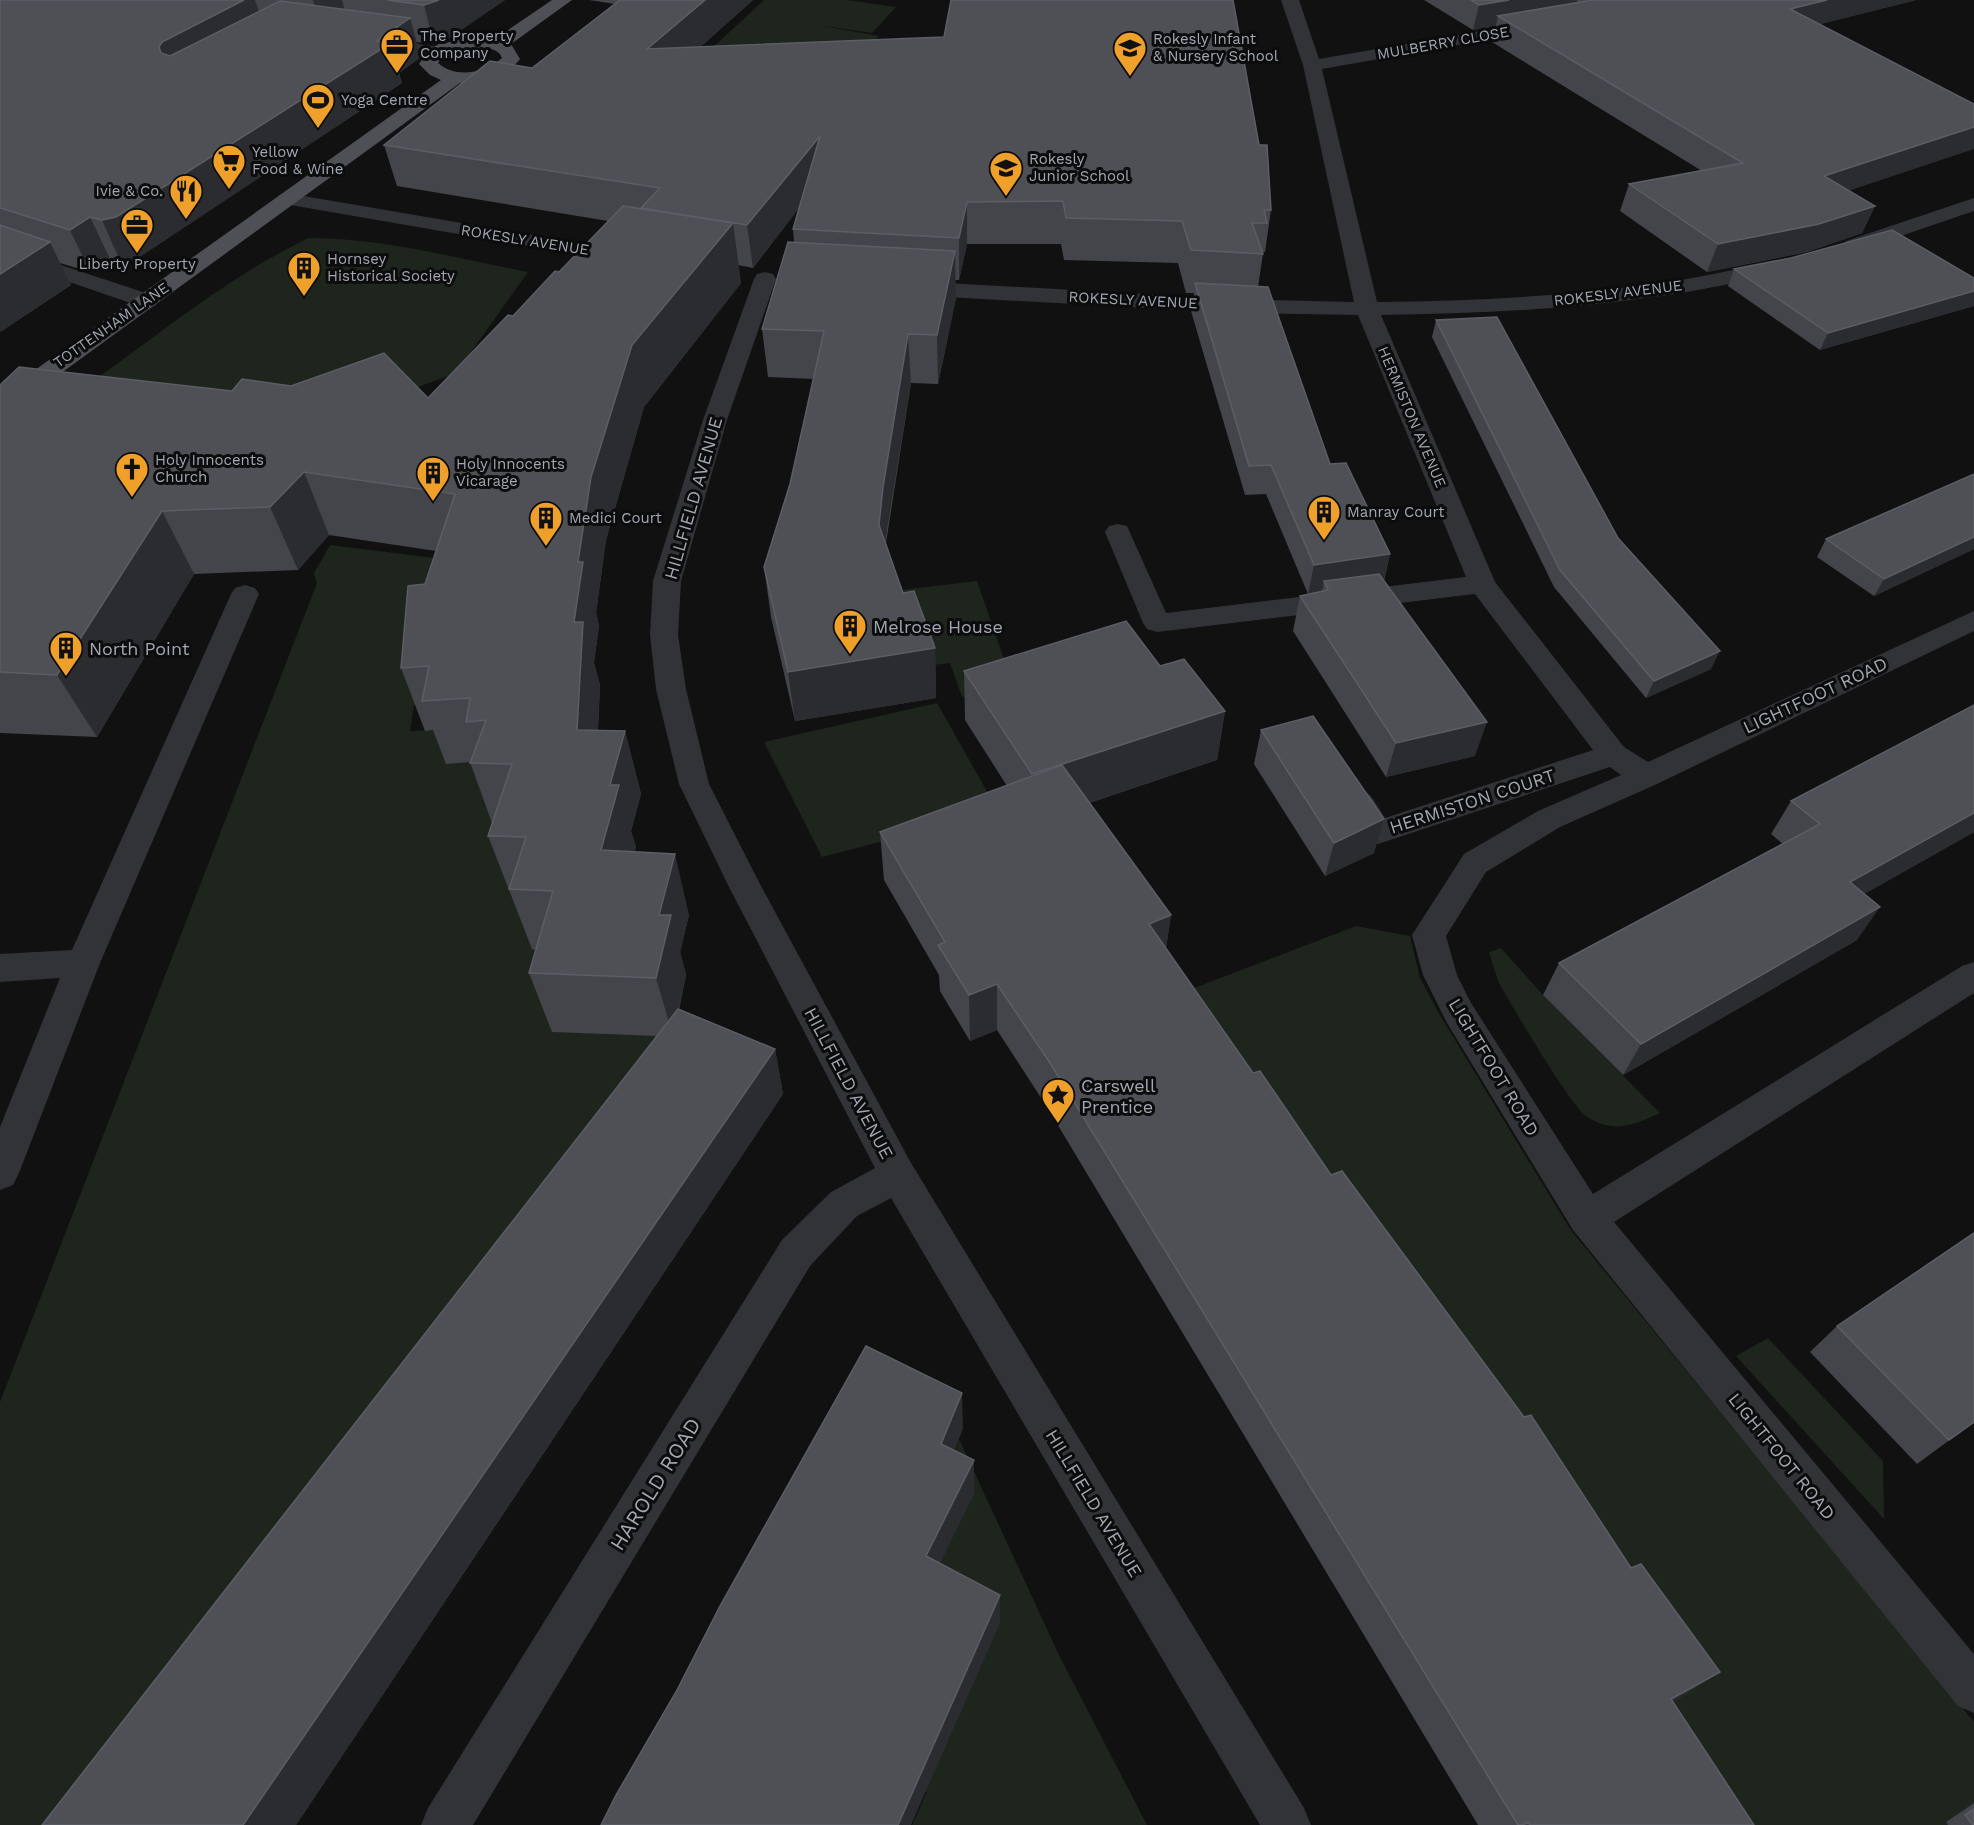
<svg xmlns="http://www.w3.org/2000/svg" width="1974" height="1825" font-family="'Work Sans',sans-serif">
	<rect width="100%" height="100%" fill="#111112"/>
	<g fill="#1d251d">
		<polygon points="764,0 847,0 896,7 872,33 818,25 879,36 832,86 696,63"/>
		<path d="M309 238C382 238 456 258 528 272L456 373 317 424 80 390C156 338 226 277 309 238Z"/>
		<polygon points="330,545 483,564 469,702 414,705 410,731 453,729 492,761 544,898 673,1036 108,1825 0,1825 0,1402 317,583 314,573"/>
		<polygon points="977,581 1013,685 962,697 950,663 925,666 876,593"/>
		<polygon points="937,703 998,811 822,857 764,742"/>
		<polygon points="1356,926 1410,936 1420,978 1441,1017 1570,1229 1974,1722 1974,1825 1700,1825 1121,1016"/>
		<path d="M1501 948 1543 995 1660 1113C1633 1125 1616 1134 1587 1117 1572 1108 1510 1003 1499 983 1495 973 1492 962 1489 952Z"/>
		<polygon points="1768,1338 1883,1461 1884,1519 1736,1356"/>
		<polygon points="959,1439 1059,1655 1147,1825 912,1825 927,1792 831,1738 908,1575"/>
	</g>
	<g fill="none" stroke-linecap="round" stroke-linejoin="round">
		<g fill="#323337" fill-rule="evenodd">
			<path d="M1281 0H1299L1319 59 1538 21 1544 22 1547 26 1544 30 1538 31 1322 69 1377 302C1474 301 1572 296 1668 282 1704 277 1740 268 1776 261L1784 263 1787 268 1784 273 1776 275C1740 281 1704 290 1668 295 1573 309 1477 314 1381 315L1495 582 1624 747 1648 762 1974 611V631L1657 784 1560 827 1486 872 1446 936 1457 975 1471 1003 1593 1194 1962 966 1974 962V993L1614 1222 1974 1654V1713L1958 1706 1573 1230 1447 1023 1423 975 1412 935 1464 854 1538 811 1621 775 1610 767 1378 844 1367 840 1339 797 1343 789C1368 782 1373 800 1385 818L1593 750 1475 594 1157 632 1147 629 1143 623 1105 532 1109 526 1118 524 1127 526 1166 613 1466 577 1358 315 1235 313 910 295 902 293 899 288 902 283 910 281 1235 299 1354 302 1303 65Z"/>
			<polygon points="375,38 438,47 444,48 447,52 444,56 438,57 369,47 366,43 369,39"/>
			<polygon points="286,193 626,251 634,252 637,257 634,262 626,263 279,203 276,199 279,195"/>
			<polygon points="1974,198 1974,211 1854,252 1846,251 1843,246 1846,241"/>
			<polygon points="0,245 155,296 158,301 155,306 147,308 139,306 0,258"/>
			<polygon points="765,272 773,274 776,279 727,420 681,581 678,635 686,689 709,784 761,886 911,1163 1304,1808 1311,1825 1260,1825 891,1198 857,1216 810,1266 473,1825 421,1825 428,1808 782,1240 831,1192 875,1168 729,887 679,784 656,689 650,635 653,581 703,420 754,279 757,274"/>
			<polygon points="245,585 255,588 259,594 100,963 19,1173 13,1185 0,1190 0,1127 60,978 0,982 0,954 72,950 231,594 235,588"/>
		</g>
		<path fill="#4e5056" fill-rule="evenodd" d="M552 0H572L511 44 520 59C507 77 482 83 460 83L9 411 0 413V395L441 80 430 75 419 64 428 50 439 44 471 38 495 39ZM471 48C482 48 498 46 502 58 485 73 456 79 438 63 445 52 458 50 471 48Z"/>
	</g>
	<g fill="#44454a">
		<polygon points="0,0 505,0 446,40 434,44 417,42 421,57 399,73 402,83 135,260 121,263 110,259 90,272 60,263 71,285 0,332"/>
		<polygon points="589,0 753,0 700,47 1259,145 1271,210 1265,252 1262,252 1263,254 1258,287 1330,464 1390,554 1384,581 1475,756 1386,777 1293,631 1300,596 1321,592 1308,594 1266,494 1245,495 1191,311 1194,293 1186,293 1178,263 1064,260 1061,244 967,244 959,280 955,280 956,298 938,384 911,383 886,543 903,593 935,648 936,698 795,721 771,617 764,567 790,484 813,379 768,377 762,329 794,242 793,229 799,208 753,268 738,265 741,283 644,407 606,540 596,613 599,625 594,663 600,685 598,730 625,731 641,794 631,831 636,847 634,852 689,915 680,952 686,975 679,1010 775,1049 783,1094 296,1825 42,1825 658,1036 552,1032 529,973 536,950 532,949 488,836 492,823 470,762 446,764 433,730 425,731 401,668 425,584 436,551 329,535 298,570 194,574 97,737 0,733 0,385 232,391 291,386 428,398 559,272 608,221 397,186 384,145 532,68 615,4"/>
		<polygon points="1424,0 1916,0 1820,24 1849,191 1875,206 1862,233 1807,252 1707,272 1620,211 1629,184 1702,171 1492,42 1496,26 1473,30"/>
		<polygon points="1734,269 1974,278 1974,306 1820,350 1728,286"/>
		<polygon points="1436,320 1618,538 1711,669 1646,698 1554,587 1432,337"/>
		<polygon points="1974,474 1974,549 1874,596 1817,557 1826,539"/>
		<polygon points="964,671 1225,711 1217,760 1089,803 1171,915 1166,948 1253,1073 1631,1568 1720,1672 1672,1702 1754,1825 1478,1825 1047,1107 997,1030 970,1041 940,991 939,975 884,880 880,832 1007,786 965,720"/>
		<polygon points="1974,705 1974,832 1864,894 1857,940 1623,1075 1543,995 1559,963 1783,844 1771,834 1791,801"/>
		<polygon points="1261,730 1374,853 1325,876 1254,764"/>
		<polygon points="1837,1326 1974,1422 1917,1464 1810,1352"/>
		<polygon points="1974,1803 1974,1825 1948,1825 1946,1822"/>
	</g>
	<g fill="#2b2c2f">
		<polygon points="244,0 255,0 267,34 175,87 159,47 162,42"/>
		<polygon points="313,0 342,0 346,15 322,28"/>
		<polygon points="439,0 505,0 446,40 434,44 424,5"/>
		<polygon points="705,0 753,0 654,89 647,49"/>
		<polygon points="1509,0 1577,0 1574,13 1498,16 1496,26 1473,30 1479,5"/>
		<polygon points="1827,0 1916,0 1781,34 1790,9"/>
		<polygon points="410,18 421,57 399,73 402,83 135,260 121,263 102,220 377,41"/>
		<polygon points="1974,127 1974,149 1812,203 1824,176"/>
		<polygon points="820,136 823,177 753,268 747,225"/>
		<polygon points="967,202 967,244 959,280 959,238"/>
		<polygon points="1875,206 1862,233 1807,252 1707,272 1718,244"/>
		<polygon points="90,217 110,259 90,272 70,230"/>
		<polygon points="733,223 741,283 644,407 606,540 596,613 599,625 594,663 600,685 595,792 577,730 574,622 578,562 591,477 632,345"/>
		<polygon points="50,242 71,285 0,332 0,274"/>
		<polygon points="955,251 956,298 938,384 937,335"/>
		<polygon points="1974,291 1974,306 1820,350 1828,333"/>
		<polygon points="908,334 911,383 886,536 883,574 879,525 883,487"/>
		<polygon points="304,472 329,535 298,570 270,507"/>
		<polygon points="162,511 194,574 97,737 57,675"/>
		<polygon points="1974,537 1974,549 1874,596 1884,579"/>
		<polygon points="1390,554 1383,583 1324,581 1322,592 1308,594 1314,565"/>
		<polygon points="935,648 936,698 795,721 788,672"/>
		<polygon points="1720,651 1711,669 1646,698 1654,681"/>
		<polygon points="1225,711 1217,760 1030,822 1032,774"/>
		<polygon points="1487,722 1475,756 1386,777 1396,743"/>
		<polygon points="625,731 641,794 631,831 636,847 619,911 601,850 610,785"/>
		<polygon points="1974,813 1974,832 1827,915 1850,882"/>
		<polygon points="1384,819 1374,853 1325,876 1334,843"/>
		<polygon points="675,854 689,915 680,952 686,975 673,1036 656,978 659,915"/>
		<polygon points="1880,907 1857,940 1623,1075 1641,1044"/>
		<polygon points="1171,915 1164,962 1149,924"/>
		<polygon points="997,984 997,1030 970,1041 969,995"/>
		<polygon points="775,1049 783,1094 296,1825 243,1825"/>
		<polygon points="962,1393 963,1429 943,1478 941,1444"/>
		<polygon points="974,1460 974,1494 929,1586 926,1556"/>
		<polygon points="1000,1595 1000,1623 911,1825 898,1825"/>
		<polygon points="1720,1672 1681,1697 1634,1723 1671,1699"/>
	</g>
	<g fill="#4e5055" stroke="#5b5e64" stroke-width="1.5">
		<polygon points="0,0 244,0 162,42 159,47 161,53 170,56 280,1 410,18 377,41 391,43 116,217 102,220 90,217 70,230 0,208"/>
		<polygon points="387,0 439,0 424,5"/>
		<polygon points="620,0 705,0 647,49 944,37 951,0 1233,0 1259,145 1267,145 1271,210 1264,210 1267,223 1252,223 1263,254 1191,250 1182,221 1066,218 1063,201 967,202 959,238 793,229 820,136 747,225 641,208 660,188 384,145 490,61 532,68"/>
		<polygon points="1471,0 1509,0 1479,5"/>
		<polygon points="1588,0 1827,0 1790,9 1974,104 1974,127 1824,176 1875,206 1819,224 1718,244 1629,184 1743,163 1498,16 1587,1"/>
		<polygon points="623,206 733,223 632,345 591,477 578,562 583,562 574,622 583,622 577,730 625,731 610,785 619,785 601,850 675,854 659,915 671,915 656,978 529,973 553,891 509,889 526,837 488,836 512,764 470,763 486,720 466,722 470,698 422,701 429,666 401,668 408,586 425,584 455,494 304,472 270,507 162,511 57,675 0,672 0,385 19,367 232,391 242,379 291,386 384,353 428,398 508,315 513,316 555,271 559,272"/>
		<polygon points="0,225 50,242 0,274"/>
		<polygon points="1892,230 1974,278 1974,291 1828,333 1734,269 1791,258"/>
		<polygon points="788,242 955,251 937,335 908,334 883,487 879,525 903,593 914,591 935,648 788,672 764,567 790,484 824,331 762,329"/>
		<polygon points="1195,283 1268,287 1330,464 1346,463 1390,554 1314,565 1271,465 1249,466"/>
		<polygon points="1497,317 1618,538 1720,651 1654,681 1560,570 1436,320"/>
		<polygon points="1974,474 1974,537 1884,579 1826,539"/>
		<polygon points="1379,574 1487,722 1396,743 1300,596 1328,590 1324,581"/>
		<polygon points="1126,621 1160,666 1184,659 1225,711 1032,774 964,671"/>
		<polygon points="1974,705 1974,813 1850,882 1880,907 1641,1044 1559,963 1820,824 1791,801"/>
		<polygon points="1313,716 1384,819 1334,843 1261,730"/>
		<polygon points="1062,765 1171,915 1149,924 1253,1073 1260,1071 1331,1175 1342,1171 1524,1417 1531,1415 1631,1568 1641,1564 1720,1672 1671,1699 1754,1825 1530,1825 1528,1822 1523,1825 1518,1825 1050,1063 997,984 969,995 938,945 945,942 880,832"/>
		<polygon points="678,1009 775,1049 243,1825 42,1825"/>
		<polygon points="1974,1233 1974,1422 1949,1440 1837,1326"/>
		<polygon points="866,1346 962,1393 941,1444 974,1460 926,1556 1000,1595 898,1825 601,1825 616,1795 676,1692 720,1606"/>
		<polygon points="1974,1809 1974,1825 1973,1825 1965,1815"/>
	</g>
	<defs>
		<symbol id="office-pin" viewBox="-11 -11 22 30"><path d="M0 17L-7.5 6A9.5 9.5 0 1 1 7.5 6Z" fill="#efa02b" stroke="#0c0c0d"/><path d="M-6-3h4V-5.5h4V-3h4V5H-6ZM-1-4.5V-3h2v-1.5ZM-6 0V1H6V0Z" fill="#111"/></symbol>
		<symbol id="school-pin" viewBox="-11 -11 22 30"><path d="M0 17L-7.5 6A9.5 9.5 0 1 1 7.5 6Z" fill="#efa02b" stroke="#0c0c0d"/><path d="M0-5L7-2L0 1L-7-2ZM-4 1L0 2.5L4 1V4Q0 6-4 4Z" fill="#111"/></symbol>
		<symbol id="stadium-pin" viewBox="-11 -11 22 30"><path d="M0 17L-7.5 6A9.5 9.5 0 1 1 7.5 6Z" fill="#efa02b" stroke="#0c0c0d"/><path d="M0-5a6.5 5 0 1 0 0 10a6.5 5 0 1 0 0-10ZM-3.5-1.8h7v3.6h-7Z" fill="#111"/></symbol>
		<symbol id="supermarket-pin" viewBox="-11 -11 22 30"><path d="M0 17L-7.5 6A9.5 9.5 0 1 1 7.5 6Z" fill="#efa02b" stroke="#0c0c0d"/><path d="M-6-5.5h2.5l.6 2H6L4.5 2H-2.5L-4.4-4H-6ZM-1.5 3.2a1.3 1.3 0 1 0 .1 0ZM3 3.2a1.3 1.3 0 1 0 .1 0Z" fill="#111"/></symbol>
		<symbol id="restaurant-pin" viewBox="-11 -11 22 30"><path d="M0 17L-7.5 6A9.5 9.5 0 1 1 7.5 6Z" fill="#efa02b" stroke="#0c0c0d"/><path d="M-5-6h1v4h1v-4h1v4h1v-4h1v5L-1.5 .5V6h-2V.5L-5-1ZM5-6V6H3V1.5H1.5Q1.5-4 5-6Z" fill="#111"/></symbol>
		<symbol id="building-pin" viewBox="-11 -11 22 30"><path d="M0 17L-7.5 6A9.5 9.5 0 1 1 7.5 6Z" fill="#efa02b" stroke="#0c0c0d"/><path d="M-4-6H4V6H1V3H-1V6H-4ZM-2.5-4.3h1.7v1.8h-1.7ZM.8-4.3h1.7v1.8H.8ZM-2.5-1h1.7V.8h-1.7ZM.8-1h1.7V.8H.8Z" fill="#111"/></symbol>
		<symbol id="church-pin" viewBox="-11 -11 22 30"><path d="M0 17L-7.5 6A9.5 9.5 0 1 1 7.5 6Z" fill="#efa02b" stroke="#0c0c0d"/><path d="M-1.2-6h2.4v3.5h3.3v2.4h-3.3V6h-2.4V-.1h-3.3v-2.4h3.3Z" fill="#111"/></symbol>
		<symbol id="sight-pin" viewBox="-11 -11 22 30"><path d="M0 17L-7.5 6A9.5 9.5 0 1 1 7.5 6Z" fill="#efa02b" stroke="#0c0c0d"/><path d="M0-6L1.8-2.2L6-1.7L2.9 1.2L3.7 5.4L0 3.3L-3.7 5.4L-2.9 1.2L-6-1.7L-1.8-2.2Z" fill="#111"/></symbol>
	</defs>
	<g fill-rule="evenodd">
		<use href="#office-pin" x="378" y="26" width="38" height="52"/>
		<use href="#school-pin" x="1111" y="29" width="38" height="52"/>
		<use href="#stadium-pin" x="299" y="81" width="38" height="52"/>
		<use href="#supermarket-pin" x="210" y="142" width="38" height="52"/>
		<use href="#school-pin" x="987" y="149" width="38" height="52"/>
		<use href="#restaurant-pin" x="167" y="172" width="38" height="52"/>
		<use href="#office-pin" x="118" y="206" width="38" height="52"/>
		<use href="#building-pin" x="285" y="249" width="38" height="52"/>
		<use href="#church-pin" x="113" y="450" width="38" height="52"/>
		<use href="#building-pin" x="414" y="454" width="38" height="52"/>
		<use href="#building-pin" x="1305" y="493" width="38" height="52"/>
		<use href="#building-pin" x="527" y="499" width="38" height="52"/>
		<use href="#building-pin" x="831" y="607" width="38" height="52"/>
		<use href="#building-pin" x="47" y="629" width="38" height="52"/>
		<use href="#sight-pin" x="1039" y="1076" width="38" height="52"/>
	</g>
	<g text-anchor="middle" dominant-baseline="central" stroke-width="6" stroke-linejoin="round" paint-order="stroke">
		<g font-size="15" fill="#a2a8b3" stroke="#0c0c0d" text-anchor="start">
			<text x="420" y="36">The Property<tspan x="420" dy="17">Company</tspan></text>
			<text x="1153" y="39">Rokesly Infant<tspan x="1153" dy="17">&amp; Nursery School</tspan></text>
			<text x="341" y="100">Yoga Centre</text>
			<text x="252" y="152">Yellow<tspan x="252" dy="17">Food &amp; Wine</tspan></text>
			<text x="1029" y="159">Rokesly<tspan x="1029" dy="17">Junior School</tspan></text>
			<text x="163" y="191" text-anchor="end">Ivie &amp; Co.</text>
			<text x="327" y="259">Hornsey<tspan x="327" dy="17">Historical Society</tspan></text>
			<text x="137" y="264" text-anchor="middle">Liberty Property</text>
			<text x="155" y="460">Holy Innocents<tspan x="155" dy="17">Church</tspan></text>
			<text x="456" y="464">Holy Innocents<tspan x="456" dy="17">Vicarage</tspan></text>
			<text x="1347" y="512">Manray Court</text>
			<text x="569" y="518">Medici Court</text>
		</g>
		<g font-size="15" fill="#a2a8b3" stroke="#0c0c0d">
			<text transform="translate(1443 43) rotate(-10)">MULBERRY CLOSE</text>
			<text transform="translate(525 240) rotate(9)">ROKESLY AVENUE</text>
			<text transform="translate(1618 293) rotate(-7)">ROKESLY AVENUE</text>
			<text transform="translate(1133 300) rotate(3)">ROKESLY AVENUE</text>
			<text transform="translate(111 325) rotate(-35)">TOTTENHAM LANE</text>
			<text transform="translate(1412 417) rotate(67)">HERMISTON AVENUE</text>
		</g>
		<g font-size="18" fill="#a2a8b3" stroke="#0c0c0d">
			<text transform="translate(693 498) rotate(-74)">HILLFIELD AVENUE</text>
			<text transform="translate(1815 695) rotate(-25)">LIGHTFOOT ROAD</text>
			<text transform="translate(1472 801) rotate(-18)">HERMISTON COURT</text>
			<text transform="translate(1494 1067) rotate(59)">LIGHTFOOT ROAD</text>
			<text transform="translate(849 1083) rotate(62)">HILLFIELD AVENUE</text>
			<text transform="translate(1782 1456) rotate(51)">LIGHTFOOT ROAD</text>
			<text transform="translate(1094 1503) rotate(59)">HILLFIELD AVENUE</text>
		</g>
		<g font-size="18" fill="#a2a8b3" stroke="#0c0c0d" text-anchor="start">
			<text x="873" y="626">Melrose House</text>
			<text x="89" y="648">North Point</text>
			<text x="1081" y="1085">Carswell<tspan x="1081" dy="21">Prentice</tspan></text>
		</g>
		<g font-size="21" fill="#a2a8b3" stroke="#0c0c0d">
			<text transform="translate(655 1484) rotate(-58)">HAROLD ROAD</text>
		</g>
	</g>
</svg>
